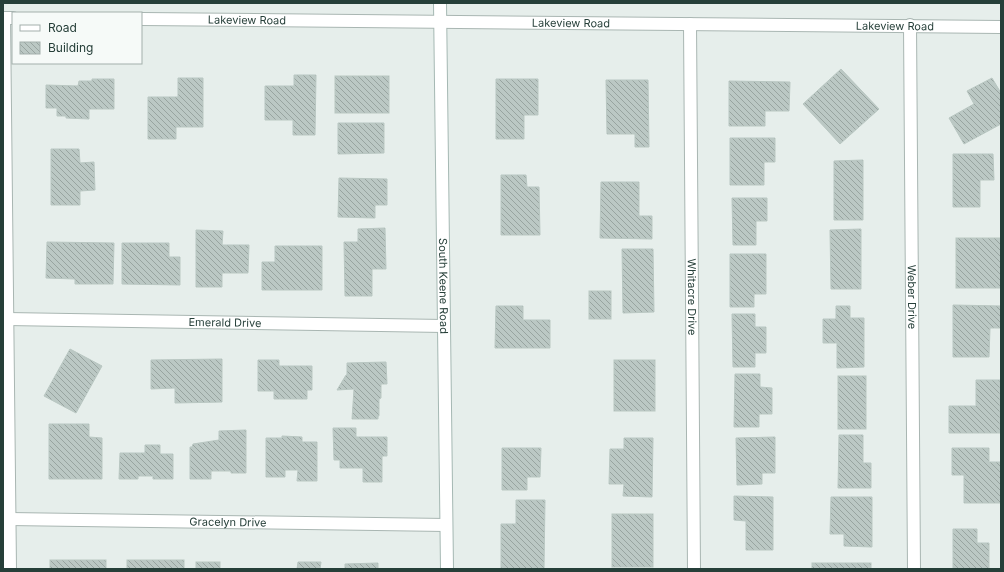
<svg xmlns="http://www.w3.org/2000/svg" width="1004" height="572" font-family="Inter,sans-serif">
	<defs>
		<pattern id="building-back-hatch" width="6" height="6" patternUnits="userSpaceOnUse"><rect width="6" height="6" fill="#bbc8c4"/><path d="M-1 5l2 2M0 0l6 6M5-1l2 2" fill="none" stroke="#98a4a0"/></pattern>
	</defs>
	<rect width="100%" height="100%" fill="#e6eeeb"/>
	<g fill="url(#building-back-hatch)" stroke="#b9c7c2">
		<polygon points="841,69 879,109 840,144 803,104"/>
		<polygon points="294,75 316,75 315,135 293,135 293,120 265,120 265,86 294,86"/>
		<rect x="335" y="76" width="54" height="37"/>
		<polygon points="178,78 203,78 203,127 176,127 176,139 148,139 148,97 178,97"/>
		<polygon points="992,78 1001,93 1001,124 964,144 949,118 974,104 967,91"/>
		<polygon points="92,79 114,79 114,109 89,109 89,119 66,118 66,116 57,116 57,108 46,108 46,85 78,86 79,81 92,81"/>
		<polygon points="496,79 538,79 538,115 524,115 524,139 496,139"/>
		<polygon points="606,80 648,80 649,147 635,147 635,134 607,134"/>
		<polygon points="729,81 790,82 789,111 765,111 765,126 729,126"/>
		<polygon points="338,123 384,123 384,153 338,154"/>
		<polygon points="730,138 775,138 775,162 764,162 764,185 730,185"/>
		<polygon points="51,149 79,149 80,163 94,162 95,190 80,191 80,205 51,205"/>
		<polygon points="953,154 993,154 994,180 980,180 980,207 953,207"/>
		<polygon points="863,160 863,220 834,220 834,161"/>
		<polygon points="501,175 526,175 527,187 539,187 540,235 501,235"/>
		<polygon points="339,178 387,179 387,205 375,205 375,218 338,217"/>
		<polygon points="601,182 639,182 639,216 652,216 652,239 600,238"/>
		<polygon points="732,198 767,198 767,221 756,221 756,245 733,245"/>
		<polygon points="385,228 386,269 372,269 372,296 345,296 344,242 358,242 358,229"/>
		<polygon points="861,229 861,289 831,289 830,230"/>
		<polygon points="196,230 223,231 222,245 249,245 248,273 222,273 222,287 196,287"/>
		<rect x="956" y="238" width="45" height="50"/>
		<polygon points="47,242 114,243 113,284 75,284 75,279 46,278"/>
		<polygon points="122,243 169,243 169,257 180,257 180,285 122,284"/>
		<polygon points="275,246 322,246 322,290 262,290 262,262 275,262"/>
		<polygon points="622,249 653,249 654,312 623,313"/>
		<polygon points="730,254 766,254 766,294 754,294 754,307 730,307"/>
		<rect x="589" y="291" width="22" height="28"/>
		<polygon points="953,305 1001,306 1001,328 990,328 989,357 953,357"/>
		<polygon points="496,306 523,306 523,320 550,320 550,348 495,348"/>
		<polygon points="836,306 850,306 850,318 864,318 864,367 837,368 837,343 823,343 823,319 836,319"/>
		<polygon points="732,314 755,314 755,327 766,327 766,353 755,353 755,367 733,367"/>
		<polygon points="70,349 102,366 76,413 44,396"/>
		<polygon points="222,359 222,402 175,403 175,388 151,389 151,360"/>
		<polygon points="258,360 279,360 279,366 312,366 312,390 307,390 307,399 274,399 274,391 258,391"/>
		<rect x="614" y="360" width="41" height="51"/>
		<polygon points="386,362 387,384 381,384 381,398 379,399 379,416 378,416 378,419 352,419 354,389 337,390 346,375 347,375 347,363"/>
		<polygon points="735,374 760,374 760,387 772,388 772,414 759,414 759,427 734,427"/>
		<rect x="838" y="376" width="28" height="53"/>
		<polygon points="976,380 1000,380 1000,433 949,433 949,406 976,406"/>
		<polygon points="49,424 89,424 89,437 102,438 102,479 49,479"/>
		<polygon points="333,428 356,428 356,437 387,437 387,456 382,456 382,482 363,482 363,468 340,468 340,460 334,460"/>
		<polygon points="246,430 246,473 231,473 231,471 211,471 211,479 190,479 190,447 192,447 193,444 219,440 219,431"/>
		<polygon points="839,435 863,435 863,463 871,463 871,488 838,488"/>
		<polygon points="282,436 302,437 302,442 317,442 317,481 297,481 298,470 285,470 285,477 266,477 266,438 282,438"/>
		<polygon points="775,437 775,473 762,473 762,484 737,485 736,438"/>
		<polygon points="624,438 653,438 652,497 623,496 624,484 609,484 610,449 624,449"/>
		<polygon points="145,445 160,445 160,454 173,454 173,479 153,479 153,476 138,476 138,479 119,479 120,453 145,453"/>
		<polygon points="502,448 541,448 540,477 527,477 527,490 502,490"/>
		<polygon points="952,448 989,448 989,462 1001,462 1001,503 964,503 964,475 952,475"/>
		<polygon points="734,496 773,497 773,550 746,550 746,521 734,520"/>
		<polygon points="831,497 872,497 872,547 844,546 844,534 830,534"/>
		<polygon points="516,500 545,500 544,569 501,569 501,524 516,524"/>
		<rect x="612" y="514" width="41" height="53"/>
		<polygon points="953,529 977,529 977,543 989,543 989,569 953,569"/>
		<rect x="50" y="560" width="56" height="9"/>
		<rect x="127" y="560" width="57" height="9"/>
		<rect x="196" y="562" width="24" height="7"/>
		<polygon points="298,562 321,562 320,569 297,569"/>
		<polygon points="378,563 378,569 345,569 345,564"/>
		<rect x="812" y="563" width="59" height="6"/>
	</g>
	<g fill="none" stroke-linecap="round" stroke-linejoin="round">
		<defs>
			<g id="minor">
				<polyline points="4,18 10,569"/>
				<path id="s1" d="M690 24 694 569"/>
				<path id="s2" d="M910 25 914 569"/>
				<path id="s3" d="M7 319 444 326"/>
				<path id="s4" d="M9 519 446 525"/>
			</g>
			<g id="tertiary">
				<polyline points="3,18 13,18"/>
				<path id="s5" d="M141 19 1001 27"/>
			</g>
			<g id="secondary">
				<path id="s6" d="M440 3 447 569"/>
			</g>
		</defs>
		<use href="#minor" stroke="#a9b6b2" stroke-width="14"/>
		<use href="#tertiary" stroke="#a9b6b2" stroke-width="14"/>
		<use href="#secondary" stroke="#a5b8b3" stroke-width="14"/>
		<use href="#minor" stroke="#fff" stroke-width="12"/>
		<use href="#tertiary" stroke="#fff" stroke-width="12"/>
		<use href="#secondary" stroke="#fff" stroke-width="12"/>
	</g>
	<g text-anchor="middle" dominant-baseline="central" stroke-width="3.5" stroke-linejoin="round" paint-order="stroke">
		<g font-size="11" fill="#263f39" stroke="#f6faf8">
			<text stroke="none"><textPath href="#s5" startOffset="106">Lakeview Road</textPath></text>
			<text stroke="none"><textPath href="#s5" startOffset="430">Lakeview Road</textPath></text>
			<text stroke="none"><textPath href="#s5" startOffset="754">Lakeview Road</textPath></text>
			<text stroke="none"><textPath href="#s6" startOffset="283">South Keene Road</textPath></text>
			<text stroke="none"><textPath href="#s1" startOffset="273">Whitacre Drive</textPath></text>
			<text stroke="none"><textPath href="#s2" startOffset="272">Weber Drive</textPath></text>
			<text stroke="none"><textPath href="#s3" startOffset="218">Emerald Drive</textPath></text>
			<text stroke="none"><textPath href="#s4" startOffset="219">Gracelyn Drive</textPath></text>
		</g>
	</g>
	<rect width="1004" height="572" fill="none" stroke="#263f39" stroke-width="8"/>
	<rect x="12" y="12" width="130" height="52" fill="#f6faf8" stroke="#a3afac"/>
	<rect x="20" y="25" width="20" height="6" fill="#ffffff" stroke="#a3afac"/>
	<text x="48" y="32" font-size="12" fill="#263f39">Road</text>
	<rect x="20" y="42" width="20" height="12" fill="url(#building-back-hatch)" stroke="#a3afac"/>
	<text x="48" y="52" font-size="12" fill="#263f39">Building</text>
</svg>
